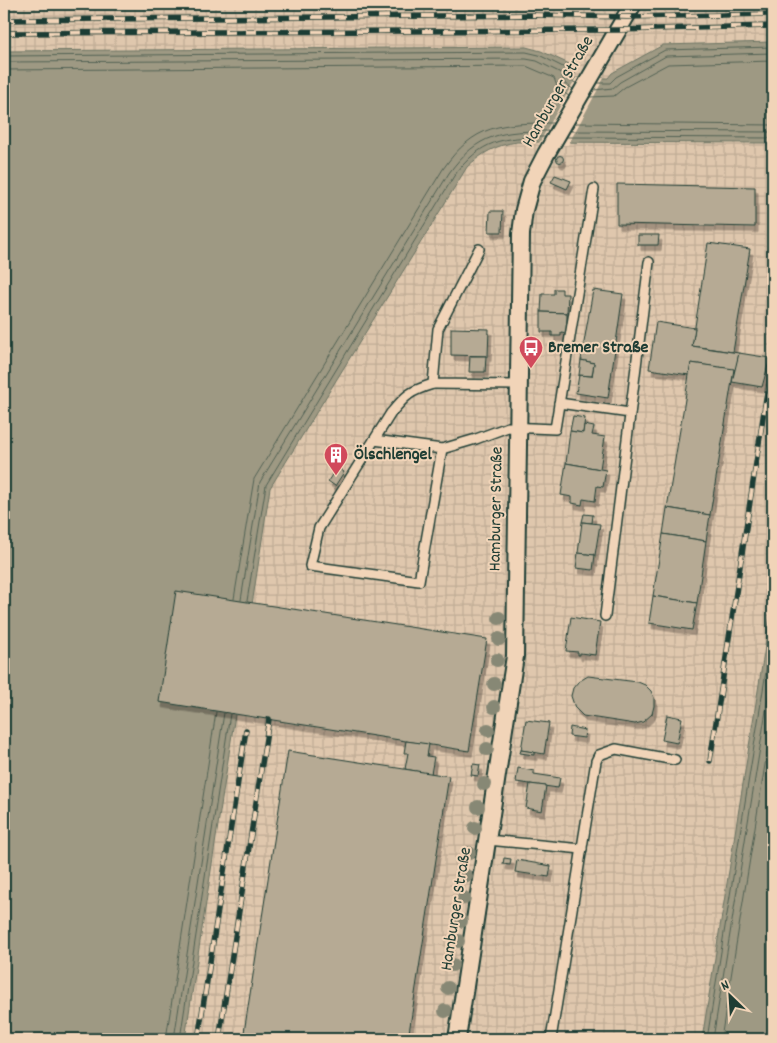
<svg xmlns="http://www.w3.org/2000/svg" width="777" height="1043" font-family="Dekko,sans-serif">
	<defs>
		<pattern id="industrial-grid" width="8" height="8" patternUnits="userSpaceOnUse" patternTransform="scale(1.25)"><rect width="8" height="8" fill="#dfc7ad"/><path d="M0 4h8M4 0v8" fill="none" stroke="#bfac95"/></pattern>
		<filter id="shadow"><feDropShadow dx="3" dy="5.5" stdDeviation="0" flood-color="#0004"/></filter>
	</defs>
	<rect width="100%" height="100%" fill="#f1d4b8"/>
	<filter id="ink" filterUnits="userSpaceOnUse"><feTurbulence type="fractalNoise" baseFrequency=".02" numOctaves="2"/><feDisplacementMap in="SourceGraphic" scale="10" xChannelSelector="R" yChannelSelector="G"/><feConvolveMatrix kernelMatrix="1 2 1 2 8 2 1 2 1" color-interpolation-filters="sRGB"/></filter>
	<g filter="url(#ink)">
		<rect fill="url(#industrial-grid)" x="4" y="4" width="769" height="1035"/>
		<g fill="#9e9983" stroke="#6b7463">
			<path d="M773 42V143L517 142C496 145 482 153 467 167L270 488 185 1039H4V51L526 47 541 51 578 68 573 78H608L612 73 663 45Z"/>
			<polygon points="773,597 773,1039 702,1039"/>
		</g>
		<polygon fill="#f1d4b8" points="576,78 604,78 568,145 538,145"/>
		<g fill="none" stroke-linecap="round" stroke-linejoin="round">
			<g stroke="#526254" stroke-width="1">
				<polyline points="4,56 526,52 539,55 569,70 569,80 576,83"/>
				<polyline points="4,62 526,59 537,61 561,73 565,84 573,89"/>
				<polyline points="4,70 526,66 554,78 558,89 569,96"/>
				<polyline points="598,83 610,83 616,77 665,50 773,47"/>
				<polyline points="594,90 613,88 620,82 666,56 773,53"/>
				<polyline points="590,97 614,96 625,87 668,64 773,61"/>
				<polyline points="575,123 773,125"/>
				<polyline points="570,131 773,132"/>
				<polyline points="567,137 773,138"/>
				<path d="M234 599 254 479 443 169C474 124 502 123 553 123"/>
				<path d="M241 600 260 482 449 173C478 133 502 131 549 131"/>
				<path d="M247 601 266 485 454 176C481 140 502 137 545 137"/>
				<polyline points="166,1039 216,712"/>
				<polyline points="174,1039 224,713"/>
				<polyline points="180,1039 230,714"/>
				<polyline points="707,1039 773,628"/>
				<polyline points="713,1039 773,667"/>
				<polyline points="721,1039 773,715"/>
			</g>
		</g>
		<g fill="#b6aa94" stroke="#1f3d34" filter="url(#shadow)">
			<circle cx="560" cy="159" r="3.5"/>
			<polygon points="555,175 571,181 567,189 551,182"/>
			<polygon points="617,184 755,187 755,227 617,224"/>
			<polygon points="490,211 503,211 502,232 489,232"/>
			<polygon points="638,235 659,235 658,245 638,245"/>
			<polygon points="708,243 750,249 733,352 692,346"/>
			<polygon points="554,289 562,289 562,294 568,294 567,313 541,312 542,294 554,294"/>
			<polygon points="593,290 623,294 608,398 576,393 579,375 592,376 594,363 581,360"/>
			<polygon points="541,312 567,313 567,333 561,332 561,336 552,336 552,332 541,332"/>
			<polygon points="656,322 695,328 692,346 739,353 736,370 691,363 689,375 649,369"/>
			<polygon points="451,328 489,329 488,356 451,355"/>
			<polygon points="739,353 770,358 762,387 732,382"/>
			<polygon points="470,356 486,356 485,372 469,372"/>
			<polygon points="581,360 594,363 592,376 579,375"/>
			<polygon points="691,363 734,369 710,515 667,508"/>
			<polygon points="573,416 585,418 583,433 570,431"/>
			<polygon points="584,425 594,427 592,435 605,437 600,469 566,463 570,431 583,433"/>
			<polygon points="566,463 606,470 603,487 597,486 595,501 583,499 582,505 572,503 572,497 561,495"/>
			<polygon points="337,467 344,472 335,486 328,481"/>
			<polygon points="667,508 710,515 706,541 663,534"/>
			<polygon points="584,514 593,515 592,523 582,522"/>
			<polygon points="582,522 600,524 595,555 578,553"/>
			<polygon points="663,534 706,541 697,603 653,596"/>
			<polygon points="578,553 595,555 593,570 576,568"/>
			<polygon points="176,591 487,639 469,751 159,702"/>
			<polygon points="653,596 697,603 692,630 649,623"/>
			<polygon points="571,617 600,622 595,655 580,653 580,655 578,655 578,652 566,651"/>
			<polygon points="588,676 638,682 645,685 651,691 654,698 654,706 652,714 643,722 635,724 583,716 575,708 571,696 573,688 578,682"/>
			<polygon points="667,715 682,718 677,743 662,740"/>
			<polygon points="526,720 549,723 544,754 521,750"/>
			<polygon points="570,727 585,730 584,738 569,736"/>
			<polygon points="406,741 429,744 427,756 434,757 431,774 405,769 408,753 404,753"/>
			<polygon points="521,750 534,752 534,755 520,753"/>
			<polygon points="288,751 449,776 408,1039 243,1039"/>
			<polygon points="473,764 480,765 478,776 471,775"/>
			<polygon points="518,768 534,771 534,774 560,778 558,788 516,782"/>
			<polygon points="530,784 546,786 542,811 526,808"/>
			<polygon points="504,858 511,859 510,865 503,864"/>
			<polygon points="517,860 551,866 549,877 515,872"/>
		</g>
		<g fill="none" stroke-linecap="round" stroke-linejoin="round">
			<defs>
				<g id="service">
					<polyline points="479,249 438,329 433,384 519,385"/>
					<path d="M433 384C410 391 406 395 391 413L319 528 310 566 419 581 442 449 476 439 508 427 555 429 594 189"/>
					<polyline points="559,403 630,413"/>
					<polyline points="374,440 442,449"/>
					<polyline points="605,616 649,262"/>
					<polyline points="488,840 582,849"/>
					<polyline points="551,1039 596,761 599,755 616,749 675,760"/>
				</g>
				<polyline id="minor" points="457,1039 515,656 521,234 524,210 532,181 546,154 633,4"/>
			</defs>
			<use href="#service" stroke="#1f3d34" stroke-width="12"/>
			<use href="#minor" stroke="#1f3d34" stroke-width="20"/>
			<use href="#service" stroke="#f1d4b8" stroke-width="9"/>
			<use href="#minor" stroke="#f1d4b8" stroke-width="16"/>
			<defs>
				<g id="rail">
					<polyline points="4,20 532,15 627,17 773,14"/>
					<polyline points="4,33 618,30 773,26"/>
					<polyline points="710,761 766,398 773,369"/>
					<polyline points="198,1039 246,730"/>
					<polyline points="219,1039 269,719"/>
				</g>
			</defs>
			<use href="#rail" stroke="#1f3d34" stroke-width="5.5"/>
			<use href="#rail" stroke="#f1d4b8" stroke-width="4" stroke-dasharray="11" stroke-linecap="butt"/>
		</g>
		<g fill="#878875">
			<circle cx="499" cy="618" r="7"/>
			<circle cx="499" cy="639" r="7"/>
			<circle cx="497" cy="660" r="7"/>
			<circle cx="494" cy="684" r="7"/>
			<circle cx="494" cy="707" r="7"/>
			<circle cx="488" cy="730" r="7"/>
			<circle cx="487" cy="749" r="7"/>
			<circle cx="484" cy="784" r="7"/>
			<circle cx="478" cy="807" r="7"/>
			<circle cx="475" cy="828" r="7"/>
			<circle cx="469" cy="853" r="7"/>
			<circle cx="466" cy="876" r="7"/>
			<circle cx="464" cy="898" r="7"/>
			<circle cx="461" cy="921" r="7"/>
			<circle cx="458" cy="941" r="7"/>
			<circle cx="452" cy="965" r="7"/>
			<circle cx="448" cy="988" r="7"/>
			<circle cx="445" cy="1011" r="7"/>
		</g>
	</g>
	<defs>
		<symbol id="bus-pin" viewBox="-11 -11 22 30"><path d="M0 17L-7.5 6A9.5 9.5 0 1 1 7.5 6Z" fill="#d1495b" stroke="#f1d4b8"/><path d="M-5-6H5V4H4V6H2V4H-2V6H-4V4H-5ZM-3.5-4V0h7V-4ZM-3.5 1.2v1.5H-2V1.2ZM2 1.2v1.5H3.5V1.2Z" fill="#fff"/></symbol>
		<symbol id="building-pin" viewBox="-11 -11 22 30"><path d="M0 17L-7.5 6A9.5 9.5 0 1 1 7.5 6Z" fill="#d1495b" stroke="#f1d4b8"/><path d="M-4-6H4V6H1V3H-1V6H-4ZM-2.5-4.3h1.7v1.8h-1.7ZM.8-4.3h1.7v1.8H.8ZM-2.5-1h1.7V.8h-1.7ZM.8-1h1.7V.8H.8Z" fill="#fff"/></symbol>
	</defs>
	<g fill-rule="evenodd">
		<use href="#bus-pin" x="517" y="334" width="28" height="38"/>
		<use href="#building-pin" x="322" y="441" width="28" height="38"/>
	</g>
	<g text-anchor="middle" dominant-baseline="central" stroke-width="4" stroke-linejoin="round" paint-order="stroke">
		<g font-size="18" fill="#1f3d34" stroke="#f1d4b8">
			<text transform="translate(559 92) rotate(-60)">Hamburger Straße</text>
			<text transform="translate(497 509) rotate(-89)">Hamburger Straße</text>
			<text transform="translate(457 909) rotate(-81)">Hamburger Straße</text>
		</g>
		<g font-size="18" font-weight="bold" fill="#1f3d34" stroke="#f1d4b8" text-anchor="start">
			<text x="548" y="348">Bremer Straße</text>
			<text x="354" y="455">Ölschlengel</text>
		</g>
	</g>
	<rect width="777" height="1043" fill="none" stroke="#f1d4b8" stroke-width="20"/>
	<rect x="10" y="10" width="757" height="1023" fill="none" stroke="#1f3d34" stroke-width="2" filter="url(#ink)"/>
	<g transform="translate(730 996) rotate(335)" stroke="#f1d4b8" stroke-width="4" paint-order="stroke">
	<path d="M0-4L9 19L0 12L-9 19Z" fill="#1f3d34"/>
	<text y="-8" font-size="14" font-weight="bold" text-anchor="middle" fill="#1f3d34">N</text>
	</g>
</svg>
